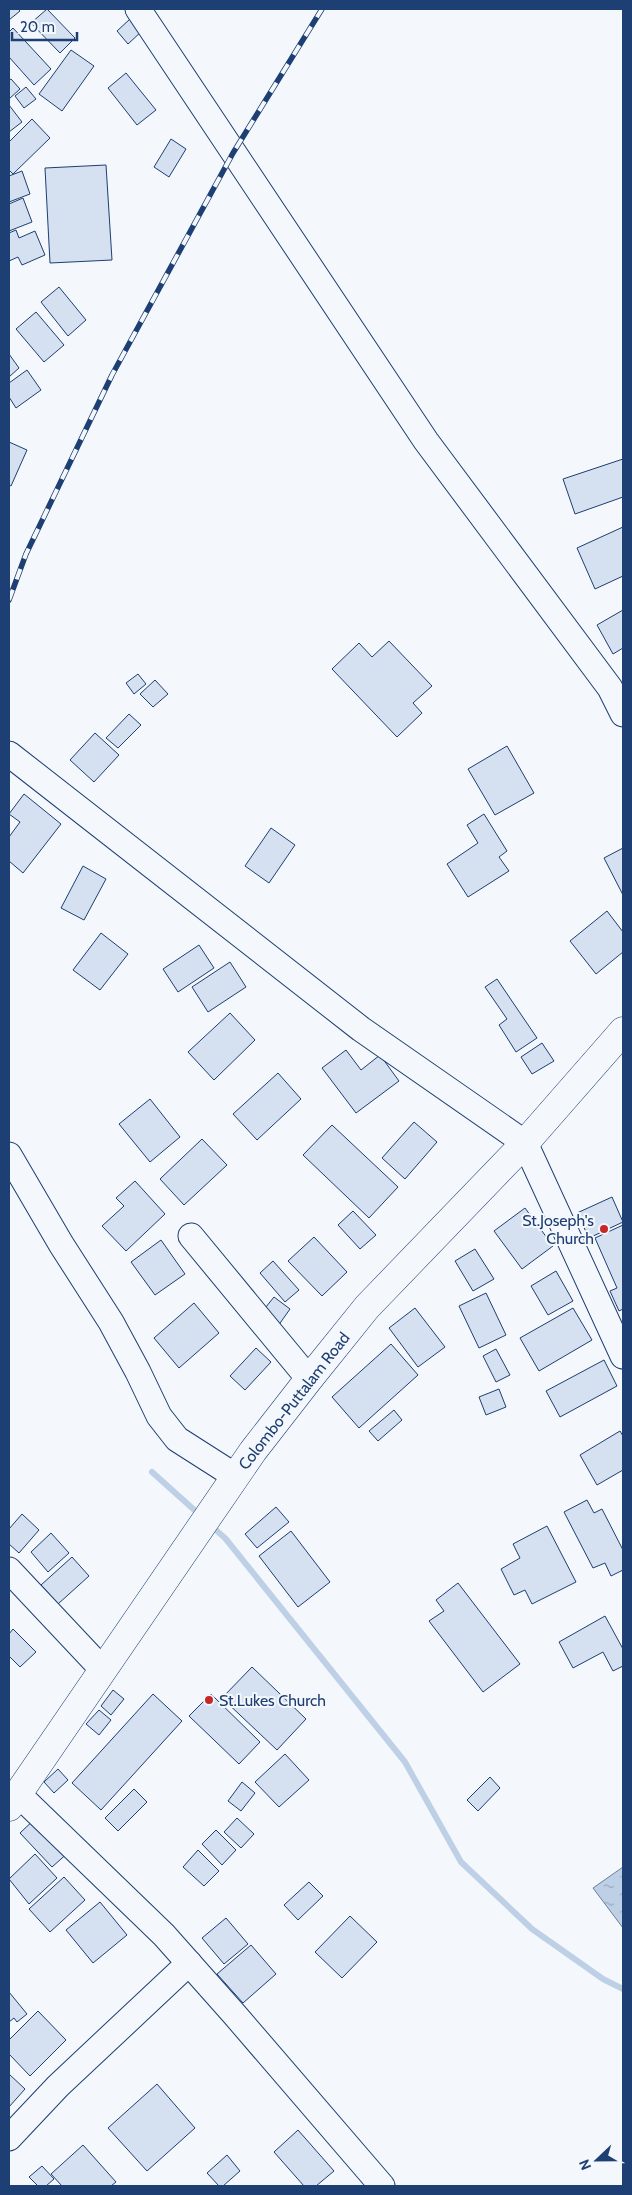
<svg xmlns="http://www.w3.org/2000/svg" width="632" height="2195" font-family="Cabin,sans-serif">
	<defs>
		<pattern id="water-ripples" width="26" height="14" patternUnits="userSpaceOnUse" patternTransform="scale(1.25)"><rect width="26" height="14" fill="#bed0e5"/><path d="M2 4q2-2 4 0t4 0M15 11q2-2 4 0t4 0" fill="none" stroke="#9aaabe"/></pattern>
	</defs>
	<rect width="100%" height="100%" fill="#f4f7fb"/>
	<polygon fill="url(#water-ripples)" stroke="#687fa3" points="623,1867 623,1928 593,1888"/>
	<g fill="none" stroke-linecap="round" stroke-linejoin="round">
		<g stroke="#bed0e5" stroke-width="6">
			<polyline points="152,1472 201,1516"/>
			<polyline points="210,1525 225,1538 405,1762 461,1862 532,1929 603,1979 623,1989"/>
		</g>
	</g>
	<g fill="#d5e0f0" stroke="#1d3f73">
		<polygon points="9,9 18,9 20,11 9,20"/>
		<polygon points="47,9 75,38 60,53 31,23"/>
		<polygon points="130,19 142,31 128,44 117,31"/>
		<polygon points="13,28 51,69 34,85 9,57 9,32"/>
		<polygon points="71,50 94,66 62,111 39,94"/>
		<polygon points="126,73 156,110 137,125 108,88"/>
		<polygon points="11,79 20,89 9,99 9,80"/>
		<polygon points="26,87 36,99 24,108 15,96"/>
		<polygon points="9,105 22,122 9,132"/>
		<polygon points="32,119 50,138 13,174 9,170 9,142"/>
		<polygon points="171,139 186,149 169,177 154,167"/>
		<polygon points="106,165 112,260 50,263 45,168"/>
		<polygon points="22,171 30,194 9,202 9,176"/>
		<polygon points="23,198 32,222 9,231 9,204"/>
		<polygon points="16,230 19,238 35,231 45,255 22,265 18,257 9,261 9,233"/>
		<polygon points="59,287 86,320 68,336 41,302"/>
		<polygon points="36,312 64,345 44,362 16,329"/>
		<polygon points="9,354 19,368 9,377"/>
		<polygon points="27,370 41,390 16,408 9,397 9,383"/>
		<polygon points="9,442 27,450 11,486 9,485"/>
		<polygon points="623,459 623,497 575,514 563,479"/>
		<polygon points="623,527 623,576 595,589 577,548"/>
		<polygon points="623,610 623,648 613,654 597,625"/>
		<polygon points="389,641 432,686 413,703 422,713 397,737 332,669 359,643 372,657"/>
		<polygon points="138,674 146,684 134,694 126,683"/>
		<polygon points="155,680 168,694 153,707 140,694"/>
		<polygon points="129,714 141,725 118,748 106,738"/>
		<polygon points="95,733 119,755 94,782 70,760"/>
		<polygon points="507,746 534,793 495,815 468,769"/>
		<polygon points="24,794 61,824 23,873 9,861 9,837 20,822 9,814"/>
		<polygon points="484,814 507,851 499,857 509,871 468,897 447,864 478,843 467,825"/>
		<polygon points="271,828 295,845 269,883 245,866"/>
		<polygon points="623,848 623,895 604,858"/>
		<polygon points="83,866 106,879 84,920 61,908"/>
		<polygon points="607,911 623,932 623,952 596,974 570,941"/>
		<polygon points="101,933 128,954 100,990 73,970"/>
		<polygon points="199,945 214,968 178,992 163,969"/>
		<polygon points="230,962 246,987 208,1012 192,987"/>
		<polygon points="497,979 537,1038 516,1052 499,1025 507,1019 485,987"/>
		<polygon points="230,1013 255,1040 214,1080 188,1052"/>
		<polygon points="542,1043 554,1061 532,1074 521,1057"/>
		<polygon points="346,1050 361,1070 380,1055 399,1081 356,1113 322,1068"/>
		<polygon points="278,1073 301,1099 257,1140 233,1114"/>
		<polygon points="150,1099 180,1137 150,1162 119,1124"/>
		<polygon points="414,1122 437,1142 405,1179 382,1158"/>
		<polygon points="332,1125 398,1187 369,1218 303,1155"/>
		<polygon points="202,1139 227,1165 184,1205 160,1179"/>
		<polygon points="135,1181 165,1214 126,1251 102,1226 124,1206 116,1198"/>
		<polygon points="612,1197 623,1222 589,1238 577,1213"/>
		<polygon points="525,1208 553,1246 522,1269 494,1231"/>
		<polygon points="353,1211 376,1235 360,1249 338,1225"/>
		<polygon points="623,1225 623,1309 619,1311 610,1291 617,1288 595,1238"/>
		<polygon points="314,1237 347,1272 322,1296 288,1261"/>
		<polygon points="161,1240 185,1274 155,1295 131,1262"/>
		<polygon points="475,1249 494,1279 473,1291 455,1261"/>
		<polygon points="273,1261 299,1290 285,1302 260,1273"/>
		<polygon points="556,1271 573,1301 548,1315 531,1286"/>
		<polygon points="486,1293 506,1335 479,1348 459,1306"/>
		<polygon points="274,1297 290,1309 278,1326 261,1313"/>
		<polygon points="194,1303 219,1333 179,1368 154,1338"/>
		<polygon points="415,1308 445,1347 418,1367 389,1328"/>
		<polygon points="573,1308 592,1340 539,1371 520,1338"/>
		<polygon points="391,1344 418,1375 359,1428 332,1397"/>
		<polygon points="256,1348 271,1362 245,1390 230,1376"/>
		<polygon points="496,1349 510,1375 496,1382 483,1356"/>
		<polygon points="604,1360 617,1386 560,1417 546,1391"/>
		<polygon points="499,1389 506,1407 486,1415 479,1397"/>
		<polygon points="394,1410 402,1420 378,1441 369,1431"/>
		<polygon points="620,1431 623,1436 623,1470 597,1485 580,1455"/>
		<polygon points="587,1500 594,1513 602,1509 623,1550 623,1570 611,1576 605,1563 593,1568 564,1512"/>
		<polygon points="276,1507 289,1522 257,1548 245,1534"/>
		<polygon points="22,1514 39,1530 19,1553 9,1544 9,1529"/>
		<polygon points="547,1526 576,1582 532,1604 525,1590 514,1595 501,1569 520,1558 513,1544"/>
		<polygon points="291,1531 330,1582 298,1607 259,1556"/>
		<polygon points="51,1533 69,1553 48,1572 31,1552"/>
		<polygon points="72,1557 89,1576 58,1604 41,1585"/>
		<polygon points="458,1583 520,1664 483,1692 429,1621 444,1611 436,1600"/>
		<polygon points="605,1616 623,1649 623,1666 613,1671 603,1652 573,1668 559,1642"/>
		<polygon points="13,1629 36,1652 20,1667 9,1656 9,1634"/>
		<polygon points="252,1667 306,1719 277,1750 222,1698"/>
		<polygon points="113,1690 124,1699 111,1715 101,1706"/>
		<polygon points="153,1694 182,1721 101,1810 72,1783"/>
		<polygon points="211,1694 260,1742 239,1764 189,1716"/>
		<polygon points="99,1710 111,1720 99,1735 86,1724"/>
		<polygon points="285,1754 309,1780 279,1807 255,1782"/>
		<polygon points="58,1769 68,1780 54,1793 44,1782"/>
		<polygon points="490,1777 500,1788 478,1811 467,1800"/>
		<polygon points="242,1782 255,1793 241,1811 228,1801"/>
		<polygon points="134,1789 147,1802 118,1831 105,1818"/>
		<polygon points="37,1817 70,1851 52,1867 20,1833"/>
		<polygon points="237,1818 254,1834 241,1848 224,1832"/>
		<polygon points="216,1830 236,1850 222,1865 202,1844"/>
		<polygon points="198,1850 219,1871 204,1886 183,1867"/>
		<polygon points="35,1854 57,1878 29,1904 9,1879"/>
		<polygon points="64,1877 85,1900 50,1932 29,1909"/>
		<polygon points="309,1882 323,1896 298,1920 284,1905"/>
		<polygon points="100,1902 127,1935 93,1963 66,1930"/>
		<polygon points="350,1916 377,1942 342,1978 315,1952"/>
		<polygon points="226,1918 248,1944 224,1964 202,1938"/>
		<polygon points="251,1945 276,1974 243,2003 217,1974"/>
		<polygon points="9,1992 27,2014 17,2022 14,2018 9,2022"/>
		<polygon points="38,2011 66,2040 30,2076 9,2054 9,2040"/>
		<polygon points="9,2074 25,2089 9,2107"/>
		<polygon points="157,2084 195,2128 147,2171 108,2128"/>
		<polygon points="298,2130 334,2171 316,2186 304,2186 274,2152"/>
		<polygon points="83,2145 116,2182 111,2186 62,2186 51,2174"/>
		<polygon points="227,2155 240,2171 223,2186 219,2186 207,2173"/>
		<polygon points="42,2166 54,2179 46,2186 38,2186 29,2177"/>
	</g>
	<g fill="none" stroke-linecap="round" stroke-linejoin="round">
		<defs>
			<g id="minor">
				<polyline points="138,9 426,441 610,688 623,714"/>
				<polyline points="9,754 361,1029 525,1143 623,1356"/>
				<polyline points="9,1155 61,1244 111,1322 138,1372 159,1416 177,1439 235,1476"/>
				<polyline points="191,1236 309,1379"/>
				<polyline points="9,1570 102,1669"/>
				<polyline points="17,1793 164,1935 235,2015 382,2186"/>
				<polyline points="9,2138 58,2086 189,1963"/>
			</g>
			<polyline id="highway" points="9,1807 253,1451 309,1379 367,1307 525,1143 623,1031"/>
		</defs>
		<use href="#minor" stroke="#1d3f73" stroke-width="27"/>
		<use href="#highway" stroke="#1d3f73" stroke-width="29"/>
		<use href="#minor" stroke="#f4f7fb" stroke-width="25"/>
		<use href="#highway" stroke="#f4f7fb" stroke-width="28"/>
		<defs>
			<polyline id="rail" points="9,600 26,554 112,375 233,153 322,9"/>
		</defs>
		<use href="#rail" stroke="#1d3f73" stroke-width="5.5"/>
		<use href="#rail" stroke="#f4f7fb" stroke-width="4" stroke-dasharray="11" stroke-linecap="butt"/>
	</g>
	<g fill="#c62828" stroke="#f4f7fb" stroke-width="2">
		<circle cx="604" cy="1229" r="5"/>
		<circle cx="209" cy="1700" r="5"/>
	</g>
	<g text-anchor="middle" dominant-baseline="central" stroke-width="4" stroke-linejoin="round" paint-order="stroke">
		<g font-size="16" fill="#1d3f73" stroke="#f4f7fb" text-anchor="end">
			<text x="594" y="1220">St.Joseph's<tspan x="594" dy="18">Church</tspan></text>
			<text x="219" y="1700" text-anchor="start">St.Lukes Church</text>
		</g>
		<g font-size="16" fill="#1d3f73" stroke="#f4f7fb">
			<text transform="translate(294 1401) rotate(-52)">Colombo-Puttalam Road</text>
		</g>
	</g>
	<rect width="632" height="2195" fill="none" stroke="#1d3f73" stroke-width="20"/>
	<g transform="translate(597 2160) rotate(248)" stroke="#f4f7fb" stroke-width="4" paint-order="stroke">
	<path d="M0-4L9 19L0 12L-9 19Z" fill="#1d3f73"/>
	<text y="-8" font-size="14" font-weight="bold" text-anchor="middle" fill="#1d3f73">N</text>
	</g>
	<path d="M12 32v8h65v-8" fill="none" stroke="#1d3f73" stroke-width="2.5"/>
	<text x="20" y="32" font-size="15" fill="#1d3f73" stroke="#f4f7fb" stroke-width="4" paint-order="stroke">20 m</text>
</svg>
